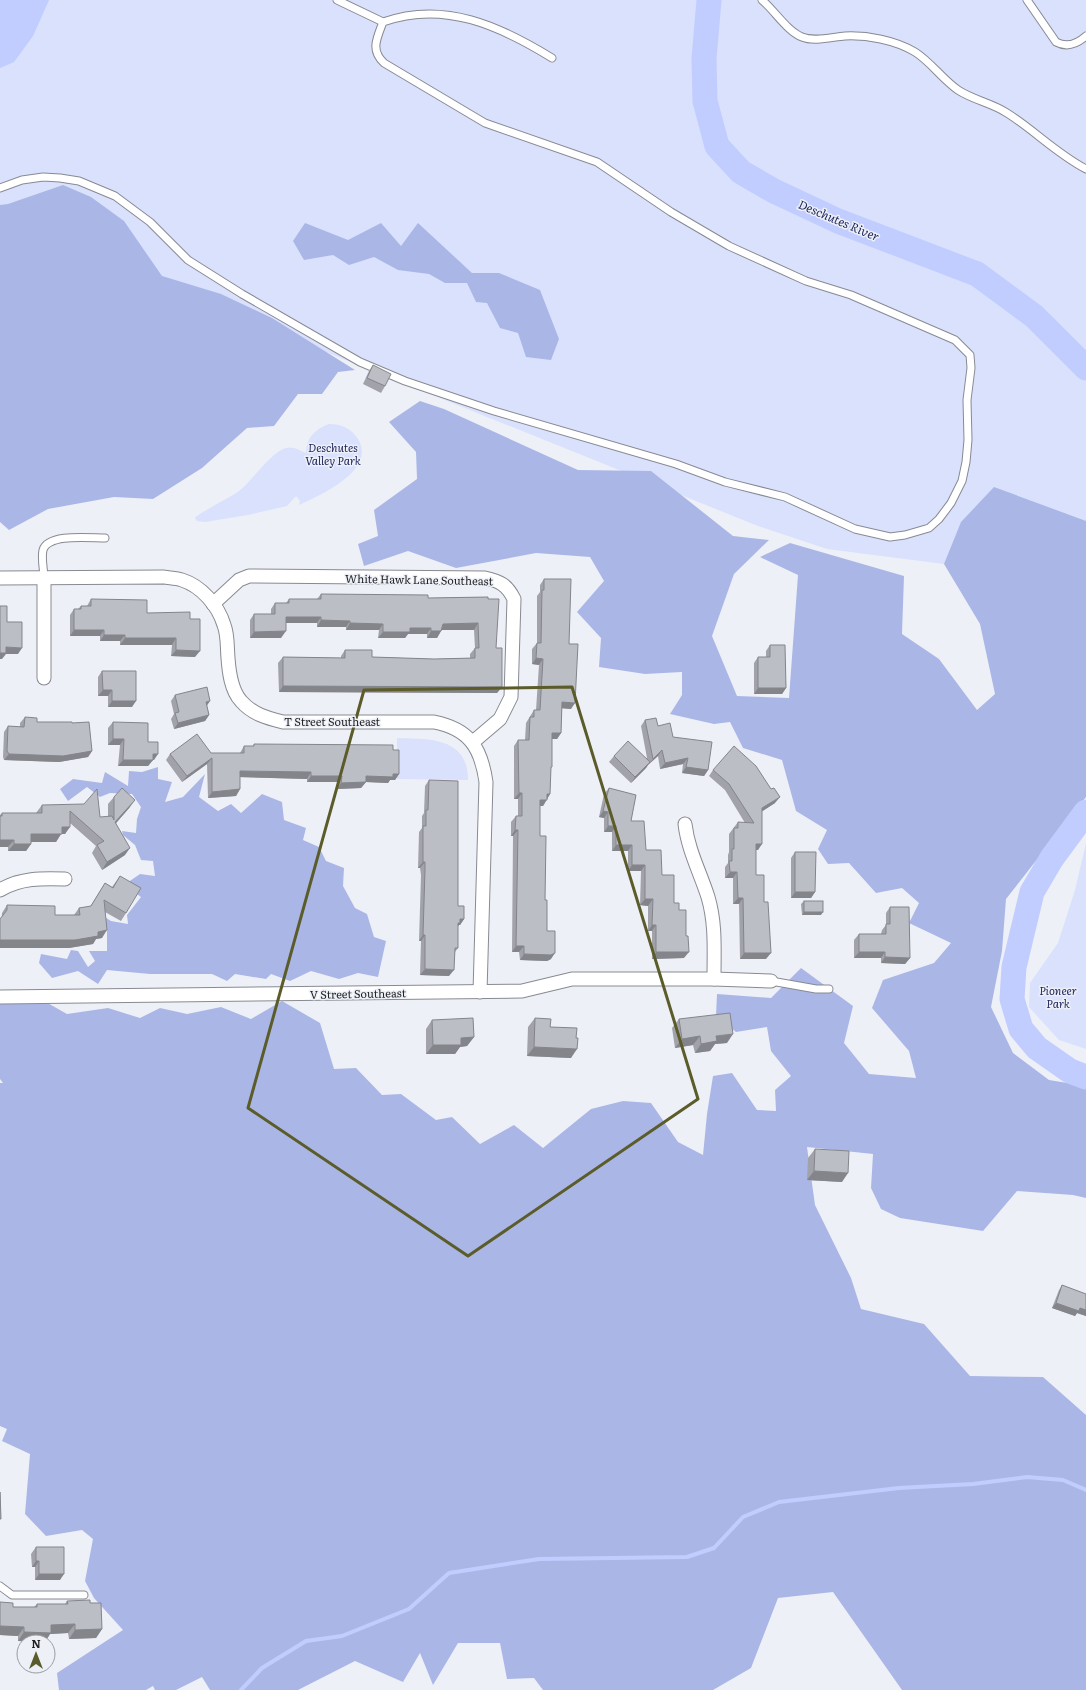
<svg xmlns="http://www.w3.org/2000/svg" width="1086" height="1690" font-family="Literata,serif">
	<rect width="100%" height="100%" fill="#eef0f8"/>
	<g fill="#d9e1fd">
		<polygon points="0,0 1086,0 1086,562 944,564 827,549 758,526 157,284 0,219"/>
		<path d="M329 424C341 424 351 428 358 439 377 470 321 495 299 505L300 501 296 496 287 506 248 515 205 522 197 521 195 518C197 514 231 497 239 491 252 481 272 451 286 448 293 446 299 450 306 453 306 438 315 429 329 424Z"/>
		<path d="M397 738C429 739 468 737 468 780L397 779Z"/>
		<polygon points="1086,843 1086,1049 1059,1040 1029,1007 1030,983 1058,943 1075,890"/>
	</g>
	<g fill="#aab7e6">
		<polygon points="63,185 91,197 124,221 162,276 221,294 272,318 355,370 338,372 322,394 298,394 274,426 247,428 202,468 153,499 114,497 48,509 9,530 0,522 0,205 8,204"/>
		<polygon points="305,223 348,240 381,223 401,246 418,223 472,273 499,273 540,290 559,339 551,360 526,357 518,333 500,328 487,303 476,302 467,283 445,283 429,274 398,270 374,257 349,265 333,255 304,260 293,241"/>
		<polygon points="420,401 444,409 578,470 651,471 733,536 769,540 734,574 712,636 737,696 789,698 798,575 760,557 790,543 904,576 902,634 939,659 977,710 995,694 980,624 944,564 961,522 994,487 1086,521 1086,797 1006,899 1002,951 991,1007 1013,1053 1049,1080 1086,1086 1086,1198 1073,1195 1017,1191 983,1231 900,1218 881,1209 871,1188 873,1154 807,1147 815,1205 851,1278 861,1309 924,1324 970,1376 1043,1377 1086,1415 1086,1690 902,1690 833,1592 778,1598 751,1668 713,1690 543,1690 534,1678 507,1679 500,1643 458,1643 433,1685 420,1653 403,1682 355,1661 298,1690 210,1690 202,1677 176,1690 155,1690 153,1686 146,1690 59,1690 57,1673 123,1630 94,1598 85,1581 93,1539 82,1530 46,1536 25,1514 30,1454 2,1441 7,1429 0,1426 0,1083 3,1083 0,1079 0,1000 44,1001 67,1014 108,1008 140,1018 160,1008 187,1014 221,1007 251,1019 282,1001 320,1023 334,1069 356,1068 382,1095 401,1094 436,1120 452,1117 480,1144 514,1125 543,1148 591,1109 623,1101 651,1103 678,1142 703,1155 707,1114 713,1076 732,1073 757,1110 776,1111 775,1090 791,1076 771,1051 767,1027 736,1032 716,1016 717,994 771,998 801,968 853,1006 844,1043 869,1074 916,1078 909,1051 872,1008 883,980 934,963 951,943 909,923 919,903 902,888 876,893 849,863 828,864 818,849 827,830 796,811 782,760 743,748 730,722 714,724 670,714 682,695 682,672 645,674 599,667 601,638 577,612 604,581 590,557 536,553 456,568 408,551 364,566 358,544 378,536 374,510 417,479 416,452 389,422"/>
		<polygon points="158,767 158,779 172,782 165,802 183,797 205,774 199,797 218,811 231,804 241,813 262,794 282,802 284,820 306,828 303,840 319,847 326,861 344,868 343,886 355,908 367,914 374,937 386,941 378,977 358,973 339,979 311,971 290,981 271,974 266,979 235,974 227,981 212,974 150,974 107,970 98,984 78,971 52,978 39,963 41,954 67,959 71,950 78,951 88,967 95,961 89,951 107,951 107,930 97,912 111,921 128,924 127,915 141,897 124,885 140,874 155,876 153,861 141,860 135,845 123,835 122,831 136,833 137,819 141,807 132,794 110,793 100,797 87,787 68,801 60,789 73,779 102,783 105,772 128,786 129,771 142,772"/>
	</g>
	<polygon fill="#c1cdfe" points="0,0 49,0 33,36 14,62 0,68"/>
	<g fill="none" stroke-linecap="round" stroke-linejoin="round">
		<polyline stroke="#c1cdfe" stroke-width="4" points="241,1690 262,1668 306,1641 342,1636 409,1609 449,1573 539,1559 687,1557 714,1548 743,1517 779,1502 899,1488 973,1484 1027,1477 1063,1480 1086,1490"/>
		<g stroke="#c1cdfe" stroke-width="25">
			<polyline points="709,0 704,59 705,101 717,146 741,172 774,191 838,221 977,274 1034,316 1086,368"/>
			<polyline points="1086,812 1052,858 1032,892 1014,967 1012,999 1021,1029 1037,1048 1070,1071 1086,1077"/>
		</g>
		<defs>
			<g id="lane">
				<polyline points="337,0 383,22"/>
				<path d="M762 0C775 11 787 31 802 37 814 42 832 37 845 36 867 35 895 40 915 52 931 62 942 79 958 90 973 100 992 103 1007 113 1034 130 1057 154 1086 169"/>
				<path d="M1027 0 1056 42C1067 48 1077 44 1086 36"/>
				<path d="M0 188 22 180 43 177 60 178 79 181 115 196 150 222 188 260 242 294 360 362 405 381 494 411 676 464 725 482 785 497 855 529 890 537 905 535 929 528 939 519 951 503 962 481 966 462 968 440 967 400 971 368 970 355 955 340 851 295 806 281 729 246 671 212 597 162 485 123 384 63C370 50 377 38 383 22 444 0 500 26 552 58"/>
				<path d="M44 579C44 570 41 559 43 550 48 533 90 538 105 538"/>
				<polyline points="771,981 816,989 829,989"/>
				<polyline points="0,1586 12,1595 84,1595"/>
			</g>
			<g id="street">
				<path d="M0 578 164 577C169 578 176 578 182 580 201 586 218 605 224 625 228 635 227 647 228 658 229 672 231 690 241 701 252 714 267 718 283 722H434C469 729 481 747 486 782L480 992"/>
				<path d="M213 604 239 580 249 576 485 578C500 581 507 585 514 599L511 697 500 719 473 742"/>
				<polyline points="44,678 44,579"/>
				<path d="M685 824C688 850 700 872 708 897 716 924 714 951 714 979"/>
				<path d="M0 890C20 878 42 878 65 879"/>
				<polyline points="0,997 522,991 572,979 714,979 771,981"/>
			</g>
		</defs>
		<use href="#lane" stroke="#888a92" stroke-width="9"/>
		<use href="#street" stroke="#888a92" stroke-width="15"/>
		<use href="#lane" stroke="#fff" stroke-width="7"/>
		<use href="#street" stroke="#fff" stroke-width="13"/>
	</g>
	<g fill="#a2a3aa">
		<polygon points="373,365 385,386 381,393 363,384 369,371"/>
		<polygon points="544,579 569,644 571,709 562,708 561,733 557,739 552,739 550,770 550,794 543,806 540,806 540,836 547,931 551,959 547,961 520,960 519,952 512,952 513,836 511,836 511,822 516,816 518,816 518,799 514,799 514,746 518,740 525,740 526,723 534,710 536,710 539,665 532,664 532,649 537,643 537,596 540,592 540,585"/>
		<polygon points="321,594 428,598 488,597 502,687 497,693 279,692 278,663 283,657 341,658 341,656 345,650 372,657 434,659 470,658 470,654 475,648 474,630 442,630 441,631 437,638 427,638 427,634 408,634 405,638 378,638 379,630 346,630 346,627 317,627 317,623 286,623 281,638 250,638 250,620 254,614 271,614 271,609 275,603 286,603 289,599 317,599"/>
		<polygon points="91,599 147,613 190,619 195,657 171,656 172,645 120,645 120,641 100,641 100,636 70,636 70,615 74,609 78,609 81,606 87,606"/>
		<polygon points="770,645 786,688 782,694 754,694 754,663 758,657 766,657 766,651"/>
		<polygon points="102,671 132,707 108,707 108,696 98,696 98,677"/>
		<polygon points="175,695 207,706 209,715 205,721 174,729 171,719 174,714 171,701"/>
		<polygon points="25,717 37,722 72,723 92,751 88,757 59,762 4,760 3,757 4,732 8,726 20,727 20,723"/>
		<polygon points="645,720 658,726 673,737 708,770 704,776 682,773 683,764 660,769 658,756 648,765 646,768 631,783 609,762 614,756 647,758 641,726"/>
		<polygon points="113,722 148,742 154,760 153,760 148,766 118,766 120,745 108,745 108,728"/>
		<polygon points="254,744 393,750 399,774 395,780 390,780 388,783 366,782 361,788 337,789 337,782 307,782 307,779 240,777 240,789 236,796 208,798 207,764 182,782 166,760 170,754 240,753 244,746 253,746"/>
		<polygon points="713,770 775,803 762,811 758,850 756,850 756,875 764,902 766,959 740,959 739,904 733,904 733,878 725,878 725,867 728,863 728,855 729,852 729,834 738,822 745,823 725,790 709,776"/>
		<polygon points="429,780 458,906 464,919 460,925 459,925 458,926 458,948 455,952 449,976 420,975 421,941 419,941 421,875 420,868 418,868 419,832 422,828 422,816 424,813 425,786"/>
		<polygon points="609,788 631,821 646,850 662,875 674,903 679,910 684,958 652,959 652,931 648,931 648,906 640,905 641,871 628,871 628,851 612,851 612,832 604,832 604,818 599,817 604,794"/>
		<polygon points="114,797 130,807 116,823 125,855 102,870 92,853 96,846 70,823 65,834 61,834 56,842 31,842 31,844 26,851 8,851 8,847 0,847 0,815 2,813 36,813 42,805 100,817 108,817 108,804"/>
		<polygon points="795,852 815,892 811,898 791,898 791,858"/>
		<polygon points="120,876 126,913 121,921 105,912 102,938 96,939 93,944 69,948 0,948 2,913 7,905 55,915 74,915 79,908 90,907 105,883 112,887"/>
		<polygon points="804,901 821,915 802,915 801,904"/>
		<polygon points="890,907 910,958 905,964 881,963 881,958 854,958 854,940 859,934 881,934 882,930 886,925 886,913"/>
		<polygon points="535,1018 550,1027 576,1038 571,1058 527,1056 528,1027"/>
		<polygon points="679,1019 727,1043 715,1044 710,1051 695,1053 693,1045 675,1048 672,1028"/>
		<polygon points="432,1020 474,1037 467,1046 460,1047 455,1054 426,1054 426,1029"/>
		<polygon points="815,1149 842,1182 807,1180 808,1158"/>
		<polygon points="1062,1285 1086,1294 1086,1316 1077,1313 1075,1316 1052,1308 1059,1290"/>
		<polygon points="36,1547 60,1580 35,1580 35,1567 32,1567 31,1554"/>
		<polygon points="67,1601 90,1603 102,1629 96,1638 69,1639 68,1633 50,1634 45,1642 18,1641 18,1636 0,1635 0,1602 13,1607 34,1607 37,1604 65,1604"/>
	</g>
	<g fill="#84858b">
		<polygon points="286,617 321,617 317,623 281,623"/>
		<polygon points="321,620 350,621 346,627 317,627"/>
		<polygon points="350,623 383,624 379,630 346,630"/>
		<polygon points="478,623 474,630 439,630 443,624"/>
		<polygon points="410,628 431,628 427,634 408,634 405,638 378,638 383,632"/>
		<polygon points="74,630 104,630 100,636 70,636"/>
		<polygon points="286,631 281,638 250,638 254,632"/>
		<polygon points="431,631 441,631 437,638 427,638"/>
		<polygon points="104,635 125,635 120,641 100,641"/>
		<polygon points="125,638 176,638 172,645 120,645"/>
		<polygon points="6,647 22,648 18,654 6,654 2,659 0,659 0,653"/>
		<polygon points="176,650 200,651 195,657 171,656"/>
		<polygon points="536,658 543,659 539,665 532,664"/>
		<polygon points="283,686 502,687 497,693 279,692"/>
		<polygon points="758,688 786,688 782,694 754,694"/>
		<polygon points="103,690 112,690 108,696 98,696"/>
		<polygon points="112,701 136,701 132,707 108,707"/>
		<polygon points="210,701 206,707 206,702"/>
		<polygon points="562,702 575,703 571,709 558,708"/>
		<polygon points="209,715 205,721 174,729 178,723"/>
		<polygon points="552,733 561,733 557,739 548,739"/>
		<polygon points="113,739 124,739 120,745 108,745"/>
		<polygon points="662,750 658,756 648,765 653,759"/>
		<polygon points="92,751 88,757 59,762 4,760 9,754"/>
		<polygon points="153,754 158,754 154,760 148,760"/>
		<polygon points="212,758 207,764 182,782 187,776"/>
		<polygon points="688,758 683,764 660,769 665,763"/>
		<polygon points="123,760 153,760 148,766 118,766"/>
		<polygon points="650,762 646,768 631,783 635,777"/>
		<polygon points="686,767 708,770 704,776 682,773"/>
		<polygon points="240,771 311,772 307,779 236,777"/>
		<polygon points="393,774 399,774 395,780 390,780 388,783 366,782 361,788 337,789 341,783 366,776"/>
		<polygon points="311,776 342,776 337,782 307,782"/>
		<polygon points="240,789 236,796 208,798 212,792"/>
		<polygon points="519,793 522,793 518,799 514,799"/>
		<polygon points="547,794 550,794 543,806 536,806 540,800"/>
		<polygon points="780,797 775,803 758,814 762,808"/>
		<polygon points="135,800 130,807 110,830 115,822"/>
		<polygon points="603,811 608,812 604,818 599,817"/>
		<polygon points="608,826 616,826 612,832 604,832"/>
		<polygon points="62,827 70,827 65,834 61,834 56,842 26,842 31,834"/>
		<polygon points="515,830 518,830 513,836 511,836"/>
		<polygon points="0,840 14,840 8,847 0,847"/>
		<polygon points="14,844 31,844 26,851 8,851"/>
		<polygon points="756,844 762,844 758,850 751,850"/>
		<polygon points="616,845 632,845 628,851 612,851"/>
		<polygon points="130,848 125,855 102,870 107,862"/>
		<polygon points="423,862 425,862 420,868 418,868"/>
		<polygon points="632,865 645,865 641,871 628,871"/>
		<polygon points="730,872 737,872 733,878 725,878"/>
		<polygon points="795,892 815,892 811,898 791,898"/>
		<polygon points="738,898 743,898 739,904 733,904"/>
		<polygon points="645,899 653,899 648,906 640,905"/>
		<polygon points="804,912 823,912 821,915 802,915"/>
		<polygon points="460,919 464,919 460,925 459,925 456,929 454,929"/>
		<polygon points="652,925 656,925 652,931 648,931"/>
		<polygon points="107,930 102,938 96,939 93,944 69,948 0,948 0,940"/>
		<polygon points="423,935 425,935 421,941 419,941"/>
		<polygon points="516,946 524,946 519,952 512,952"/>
		<polygon points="656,952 689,952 684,958 652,959"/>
		<polygon points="859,952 885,952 881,958 854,958"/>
		<polygon points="555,953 551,959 547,961 520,960 524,954"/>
		<polygon points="744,953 771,953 766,959 740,959"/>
		<polygon points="885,957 910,958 905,964 881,963"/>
		<polygon points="425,969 454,970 449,976 420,975"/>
		<polygon points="733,1034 727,1043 715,1044 710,1051 695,1053 701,1044 716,1036"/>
		<polygon points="700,1036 693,1045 675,1048 682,1039"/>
		<polygon points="474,1037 467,1046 460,1047 455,1054 426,1054 433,1045 461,1038"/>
		<polygon points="534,1047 577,1049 571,1058 527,1056"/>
		<polygon points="814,1171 848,1173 842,1182 807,1180"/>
		<polygon points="1056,1303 1080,1308 1086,1310 1086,1316 1077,1313 1075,1316 1052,1308"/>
		<polygon points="36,1561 39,1561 35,1567 32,1567"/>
		<polygon points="39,1574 64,1574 60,1580 35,1580"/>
		<polygon points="75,1624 68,1633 50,1634 45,1642 18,1641 24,1632 51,1625"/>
		<polygon points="0,1626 24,1627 18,1636 0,1635"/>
		<polygon points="102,1629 96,1638 69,1639 75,1630"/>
	</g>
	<g fill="#bcbec6" stroke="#84858b">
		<polygon points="373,365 391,374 385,386 367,378"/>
		<polygon points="544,579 571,579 569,644 578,644 575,703 562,702 561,733 552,733 552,767 551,767 550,794 547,794 547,800 540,800 540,836 546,836 545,900 547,900 547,931 555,931 555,953 551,955 524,954 524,946 516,946 518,830 515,830 516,816 522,816 522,793 519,793 518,740 529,740 530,717 534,717 534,710 540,710 543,659 536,658 537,643 541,643 542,590 544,590"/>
		<polygon points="321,594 428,595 428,598 488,597 488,599 499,599 496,648 502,648 502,687 283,686 283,657 345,658 345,650 372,650 372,657 434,659 475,658 475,648 479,648 478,623 443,624 441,631 431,631 431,628 410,628 410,632 383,632 383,624 350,623 350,621 321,620 321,617 286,617 286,631 254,632 254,614 275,614 275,603 289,603 289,599 321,599"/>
		<polygon points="91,599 147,600 147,613 190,612 190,619 200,619 200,651 176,650 176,638 125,638 125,635 104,635 104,630 74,630 74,609 81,609 81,606 91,606"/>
		<polygon points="0,606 7,606 7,622 22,622 22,648 6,647 6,653 0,653"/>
		<polygon points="770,645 785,645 786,688 758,688 758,657 770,657"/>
		<polygon points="102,671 136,671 136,701 112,701 112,690 103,690"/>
		<polygon points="207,687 210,701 206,702 209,715 178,723 175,713 179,712 175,695"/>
		<polygon points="25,717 37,718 37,722 72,722 72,723 89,722 92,751 63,756 9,754 7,751 8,726 24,727"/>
		<polygon points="656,718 658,726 670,723 673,737 712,742 708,770 686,767 688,758 665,763 662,750 653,759 645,720"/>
		<polygon points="113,722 148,723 148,742 158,742 158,754 153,754 153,760 123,760 124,739 113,739"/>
		<polygon points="197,734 211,753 244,753 244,746 254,746 254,744 393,745 393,750 399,750 399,774 393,774 393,777 366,776 366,782 341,783 342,776 311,776 311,772 240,771 240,789 212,792 212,758 187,776 170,754"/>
		<polygon points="628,741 650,762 635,777 614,756"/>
		<polygon points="734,746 756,766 771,789 774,788 780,797 762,808 762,844 756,844 756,875 764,875 764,902 768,902 771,953 744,953 743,898 738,898 737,872 730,872 729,861 732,861 732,849 734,849 734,828 738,828 738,822 754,823 729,784 713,770"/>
		<polygon points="429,780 458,781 458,906 464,906 464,919 460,919 460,923 458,923 458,948 455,948 454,970 425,969 425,935 423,935 425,869 425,862 423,862 423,826 426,826 426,810 428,810"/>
		<polygon points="122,788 135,800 115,822 130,848 107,862 97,845 104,841 70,811 70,827 62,827 62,834 31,834 31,844 14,844 14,840 0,840 0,816 2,816 2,813 42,813 42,805 84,804 97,789 100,817 112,816 114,820 114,797"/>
		<polygon points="609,788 636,795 631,821 644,821 646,850 661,850 662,875 674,875 674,903 679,903 679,910 686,910 686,936 688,936 689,952 656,952 656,925 652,925 653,899 645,899 645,865 632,865 632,845 616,845 616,826 608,826 608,812 603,811"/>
		<polygon points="795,852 816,852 815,892 795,892"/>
		<polygon points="120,876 141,888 126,913 104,900 107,930 98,932 98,936 75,940 0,940 0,919 7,910 7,905 55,906 55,915 80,915 79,908 91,906 105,883 113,888"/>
		<rect x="804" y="901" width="19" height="11"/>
		<polygon points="890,907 909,907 910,958 885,957 885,952 859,952 859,934 886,934 886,924 890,924"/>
		<polygon points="730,1013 733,1034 716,1036 717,1041 701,1044 700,1036 682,1039 679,1019"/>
		<polygon points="473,1018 474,1037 461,1038 461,1045 433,1045 432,1020"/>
		<polygon points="535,1018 551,1019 550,1027 577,1028 576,1038 578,1038 577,1049 534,1047"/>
		<polygon points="815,1149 849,1151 848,1173 814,1171"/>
		<polygon points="1062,1285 1086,1294 1086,1310 1080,1308 1079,1311 1056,1303"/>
		<polygon points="0,1492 1,1519 0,1519"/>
		<polygon points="36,1547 64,1547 64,1574 39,1574 39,1561 36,1561"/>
		<polygon points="90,1600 90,1603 101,1603 102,1629 75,1630 75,1624 51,1625 51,1633 24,1632 24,1627 0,1626 0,1602 13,1603 13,1607 37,1607 37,1604 68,1604 67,1601"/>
	</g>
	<path fill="none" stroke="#5b5c29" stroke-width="3" stroke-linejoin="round" d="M572 687 698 1099 468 1256 248 1108 364 690Z"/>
	<g text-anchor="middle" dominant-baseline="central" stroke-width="3" stroke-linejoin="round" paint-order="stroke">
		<g font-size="11" font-style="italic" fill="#1c225a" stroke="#eef0f8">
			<text x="333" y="447">Deschutes<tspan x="333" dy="13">Valley Park</tspan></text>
			<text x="1058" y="990">Pioneer<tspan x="1058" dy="13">Park</tspan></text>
		</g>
		<g font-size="11" fill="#1e1f21" stroke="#eef0f8">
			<text transform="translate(419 579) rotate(1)">White Hawk Lane Southeast</text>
			<text x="332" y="721">T Street Southeast</text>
			<text transform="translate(358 993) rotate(-1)">V Street Southeast</text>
		</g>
		<g font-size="12" font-style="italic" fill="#1c235b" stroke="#eef0f8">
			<text transform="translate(839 220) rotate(23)">Deschutes River</text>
		</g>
	</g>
	<g transform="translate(36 1654)"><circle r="19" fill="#eef0f8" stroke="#9b9ca2"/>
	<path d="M0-3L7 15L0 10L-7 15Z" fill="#5b5c29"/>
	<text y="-6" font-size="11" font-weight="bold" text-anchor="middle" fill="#1e1f21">N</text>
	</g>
</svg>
